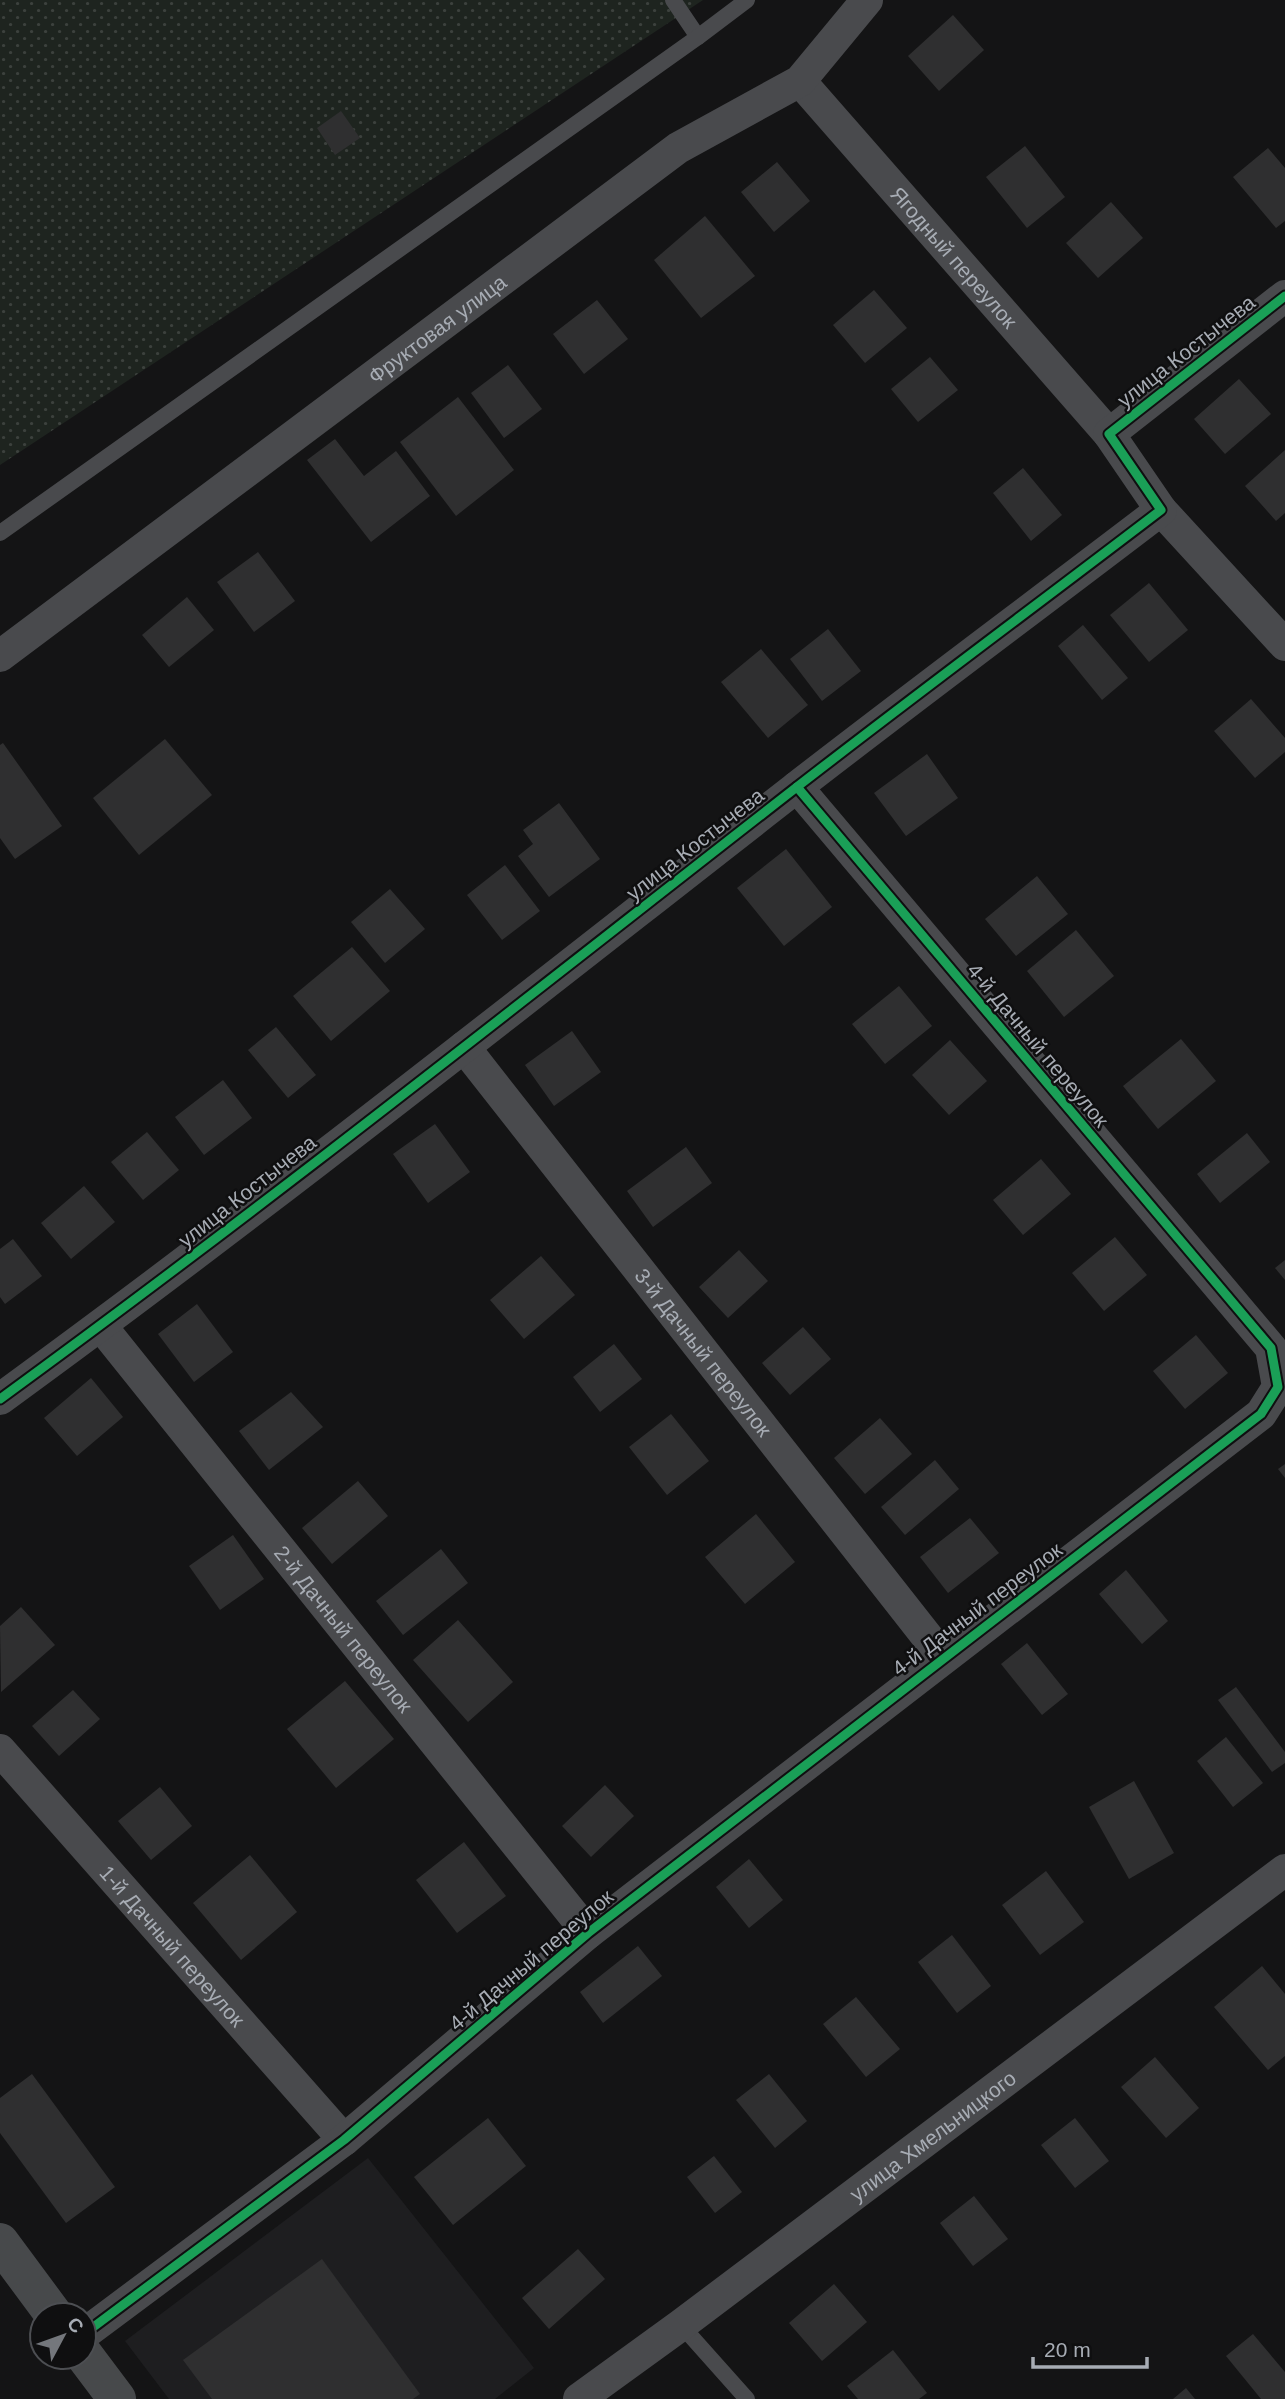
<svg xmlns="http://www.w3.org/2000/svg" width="1285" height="2399" font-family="Arial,sans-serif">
	<defs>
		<pattern id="grass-dots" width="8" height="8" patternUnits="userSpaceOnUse" patternTransform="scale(1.75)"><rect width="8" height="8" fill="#1e241f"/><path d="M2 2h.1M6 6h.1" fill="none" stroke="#3c413d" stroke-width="1.8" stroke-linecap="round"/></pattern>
	</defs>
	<rect width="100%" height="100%" fill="#141415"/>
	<polygon fill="#1e1e20" points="368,2158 534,2368 495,2399 169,2399 125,2341"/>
	<polygon fill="url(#grass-dots)" points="0,0 703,0 0,465"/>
	<g fill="#2f2f30">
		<polygon points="953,15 984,50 939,91 908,56"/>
		<polygon points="341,111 360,138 335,155 317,128"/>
		<polygon points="1025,146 1065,197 1027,228 986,177"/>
		<polygon points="1268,148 1285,168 1285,221 1276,228 1233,177"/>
		<polygon points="777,162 810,201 774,232 741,192"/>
		<polygon points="1111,202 1143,238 1098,278 1066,243"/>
		<polygon points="705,216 755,276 701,318 654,260"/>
		<polygon points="874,290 907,328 865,363 833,325"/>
		<polygon points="597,300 628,339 584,374 553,334"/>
		<polygon points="930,357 958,390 918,422 891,389"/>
		<polygon points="508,365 542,409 504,438 471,393"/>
		<polygon points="1239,379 1271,414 1225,454 1194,419"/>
		<polygon points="458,397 514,470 456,516 400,442"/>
		<polygon points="335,439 364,476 396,451 430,496 371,542 307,460"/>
		<polygon points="1285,450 1285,513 1276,521 1245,486"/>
		<polygon points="1023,468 1062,515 1031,541 993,493"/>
		<polygon points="258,552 295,601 254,632 217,582"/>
		<polygon points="1149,583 1188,630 1149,662 1110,615"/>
		<polygon points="187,597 214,630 169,667 142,635"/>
		<polygon points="1083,625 1128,678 1102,700 1058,646"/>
		<polygon points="828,629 861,671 822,701 790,659"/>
		<polygon points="761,649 808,705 768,738 721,682"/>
		<polygon points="1251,699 1285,738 1285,752 1255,778 1214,731"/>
		<polygon points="165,739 212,795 139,855 93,798"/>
		<polygon points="3,743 62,826 15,859 0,838 0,745"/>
		<polygon points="927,754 958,798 906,836 874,793"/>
		<polygon points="559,803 600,859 549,897 518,856 533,844 523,830"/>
		<polygon points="786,849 832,907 784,946 737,888"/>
		<polygon points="505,865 540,911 502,940 467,895"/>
		<polygon points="1037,876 1068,914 1016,956 985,919"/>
		<polygon points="390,889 425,929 385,963 351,922"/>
		<polygon points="1076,930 1114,976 1064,1017 1027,971"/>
		<polygon points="352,947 390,991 331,1041 293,996"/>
		<polygon points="899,986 932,1026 885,1064 852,1024"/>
		<polygon points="276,1027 316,1075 288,1098 248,1050"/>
		<polygon points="572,1031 601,1072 554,1106 525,1065"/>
		<polygon points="1181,1039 1216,1081 1158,1129 1123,1086"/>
		<polygon points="950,1040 987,1081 949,1115 912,1075"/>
		<polygon points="223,1080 252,1118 204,1155 175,1117"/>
		<polygon points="435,1124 470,1172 428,1203 393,1154"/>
		<polygon points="147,1132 179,1170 143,1200 111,1162"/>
		<polygon points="1247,1133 1270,1162 1220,1203 1197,1174"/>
		<polygon points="686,1147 712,1183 653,1227 627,1191"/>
		<polygon points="1041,1159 1071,1194 1023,1235 993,1200"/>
		<polygon points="84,1186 115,1222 71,1259 41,1223"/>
		<polygon points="1115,1237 1147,1275 1104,1311 1072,1273"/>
		<polygon points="13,1239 42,1276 5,1304 0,1297 0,1249"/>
		<polygon points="739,1250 768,1281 728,1318 699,1287"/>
		<polygon points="541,1256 575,1295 524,1339 490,1300"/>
		<polygon points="1285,1260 1285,1280 1275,1268"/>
		<polygon points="197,1304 233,1352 194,1382 158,1334"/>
		<polygon points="803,1327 831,1359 790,1395 762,1363"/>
		<polygon points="1196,1335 1228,1373 1185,1409 1153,1371"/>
		<polygon points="614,1344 642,1379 600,1412 573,1377"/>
		<polygon points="91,1378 123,1417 77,1456 44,1418"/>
		<polygon points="291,1392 323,1427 269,1470 239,1431"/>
		<polygon points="671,1414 709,1461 667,1495 629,1447"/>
		<polygon points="880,1418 912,1454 865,1494 834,1458"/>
		<polygon points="935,1460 959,1489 905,1535 881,1507"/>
		<polygon points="1285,1464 1285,1478 1278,1469"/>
		<polygon points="358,1481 388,1516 332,1564 302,1528"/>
		<polygon points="756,1514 795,1562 745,1604 705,1557"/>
		<polygon points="970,1518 999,1553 948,1593 920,1557"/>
		<polygon points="233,1535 264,1579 220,1610 189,1566"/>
		<polygon points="441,1549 468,1583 403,1635 376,1601"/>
		<polygon points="1126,1570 1168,1621 1142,1644 1099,1594"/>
		<polygon points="21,1607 55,1645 1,1692 0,1626"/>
		<polygon points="458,1620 513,1682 468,1722 413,1660"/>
		<polygon points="1027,1643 1068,1694 1042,1715 1001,1664"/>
		<polygon points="345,1681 394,1739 336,1788 287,1729"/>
		<polygon points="1236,1687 1285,1752 1285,1763 1272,1772 1218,1700"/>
		<polygon points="73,1690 100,1719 59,1756 32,1726"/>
		<polygon points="1226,1737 1263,1783 1233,1807 1197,1761"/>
		<polygon points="1134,1781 1174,1853 1129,1879 1089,1807"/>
		<polygon points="605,1785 634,1816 591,1857 562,1826"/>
		<polygon points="160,1787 192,1826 151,1860 118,1821"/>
		<polygon points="464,1842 506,1896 457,1933 416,1880"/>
		<polygon points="250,1855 297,1912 241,1960 193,1903"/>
		<polygon points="749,1859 783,1900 749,1928 716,1887"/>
		<polygon points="1046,1871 1084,1922 1040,1955 1002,1905"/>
		<polygon points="952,1935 991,1986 957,2013 918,1962"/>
		<polygon points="638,1946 662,1976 603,2023 580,1992"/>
		<polygon points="1262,1966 1285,1994 1285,2056 1268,2070 1214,2007"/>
		<polygon points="856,1997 900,2049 866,2077 823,2024"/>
		<polygon points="1155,2057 1199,2108 1166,2138 1121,2087"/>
		<polygon points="32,2074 115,2187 66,2223 0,2133 0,2098"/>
		<polygon points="769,2074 807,2121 775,2148 736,2100"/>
		<polygon points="488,2118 526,2166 453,2225 414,2177"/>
		<polygon points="1075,2118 1109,2161 1075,2188 1041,2145"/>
		<polygon points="714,2156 742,2192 715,2213 687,2177"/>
		<polygon points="974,2196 1008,2239 973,2266 940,2223"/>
		<polygon points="578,2249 605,2279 549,2329 522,2298"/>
		<polygon points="322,2259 420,2394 413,2399 212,2399 183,2360"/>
		<polygon points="834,2284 867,2322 822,2361 789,2323"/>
		<polygon points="1253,2334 1285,2372 1285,2399 1261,2399 1226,2356"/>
		<polygon points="893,2350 927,2393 919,2399 858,2399 847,2386"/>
		<polygon points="1186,2388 1195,2399 1173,2399"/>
	</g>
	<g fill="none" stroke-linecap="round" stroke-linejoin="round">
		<g stroke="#494a4d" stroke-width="16">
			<polyline points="673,0 698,37"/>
			<polyline points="0,533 698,37 747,0"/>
			<polyline points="681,2325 747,2399"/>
		</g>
		<g stroke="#494a4d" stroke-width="32">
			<path id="s1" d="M800 81 1109 434"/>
			<polyline points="1161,510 1285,645"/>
			<path id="s2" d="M0 656 678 148 800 81 867 0"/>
			<path id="s3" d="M464 1047 943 1657"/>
			<path id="s4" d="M101 1326 588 1933"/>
			<path d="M0 1399C269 1203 530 995 793 790 914 696 1038 604 1161 510L1109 434 1285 296"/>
			<path id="s5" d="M0 1750 344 2140"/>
			<polyline points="84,2334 344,2140 588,1933 1261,1414 1278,1387 1271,1348 797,787"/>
			<path id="s6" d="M579 2399 681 2325 1285 1870"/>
		</g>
		<g stroke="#47494b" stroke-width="38">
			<polyline points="0,2242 54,2315"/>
			<polyline points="84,2355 117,2399"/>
		</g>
		<defs>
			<g id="cycleway">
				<path d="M0 1399C269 1203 530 995 793 790 914 696 1038 604 1161 510L1109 434 1285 296"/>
				<polyline points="84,2334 344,2140 588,1933 1261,1414 1278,1387 1271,1348 797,787"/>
			</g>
		</defs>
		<use href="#cycleway" stroke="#0f0f10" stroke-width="13"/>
		<use href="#cycleway" stroke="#1a9f57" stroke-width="9"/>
	</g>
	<g text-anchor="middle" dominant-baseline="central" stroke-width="5" stroke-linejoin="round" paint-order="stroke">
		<g font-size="21" fill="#a7acb4" stroke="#0f0f10">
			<text stroke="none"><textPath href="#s1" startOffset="234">Ягодный переулок</textPath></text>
			<text stroke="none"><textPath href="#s2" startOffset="546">Фруктовая улица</textPath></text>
			<text transform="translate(1186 351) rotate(-38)">улица Костычева</text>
			<text transform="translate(695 844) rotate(-38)">улица Костычева</text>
			<text transform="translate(1038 1045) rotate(50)">4-й Дачный переулок</text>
			<text transform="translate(247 1191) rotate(-38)">улица Костычева</text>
			<text stroke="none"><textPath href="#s3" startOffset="388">3-й Дачный переулок</textPath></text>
			<text transform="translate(977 1609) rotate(-37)">4-й Дачный переулок</text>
			<text stroke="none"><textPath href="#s4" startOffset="388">2-й Дачный переулок</textPath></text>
			<text stroke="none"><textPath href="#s5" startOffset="261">1-й Дачный переулок</textPath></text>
			<text transform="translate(531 1960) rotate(-40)">4-й Дачный переулок</text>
			<text stroke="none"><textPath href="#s6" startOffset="441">улица Хмельницкого</textPath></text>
		</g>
	</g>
	<g transform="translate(63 2336) rotate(49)"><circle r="33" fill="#0f0f10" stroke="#4c4e52" stroke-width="2"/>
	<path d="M0-5L12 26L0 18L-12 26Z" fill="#74777c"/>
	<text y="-10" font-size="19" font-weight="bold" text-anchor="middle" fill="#a7acb4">С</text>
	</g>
	<path d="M1033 2357v10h114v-10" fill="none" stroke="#a7acb4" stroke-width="3.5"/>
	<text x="1044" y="2357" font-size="21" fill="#a7acb4" stroke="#0f0f10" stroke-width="5" paint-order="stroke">20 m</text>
</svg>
